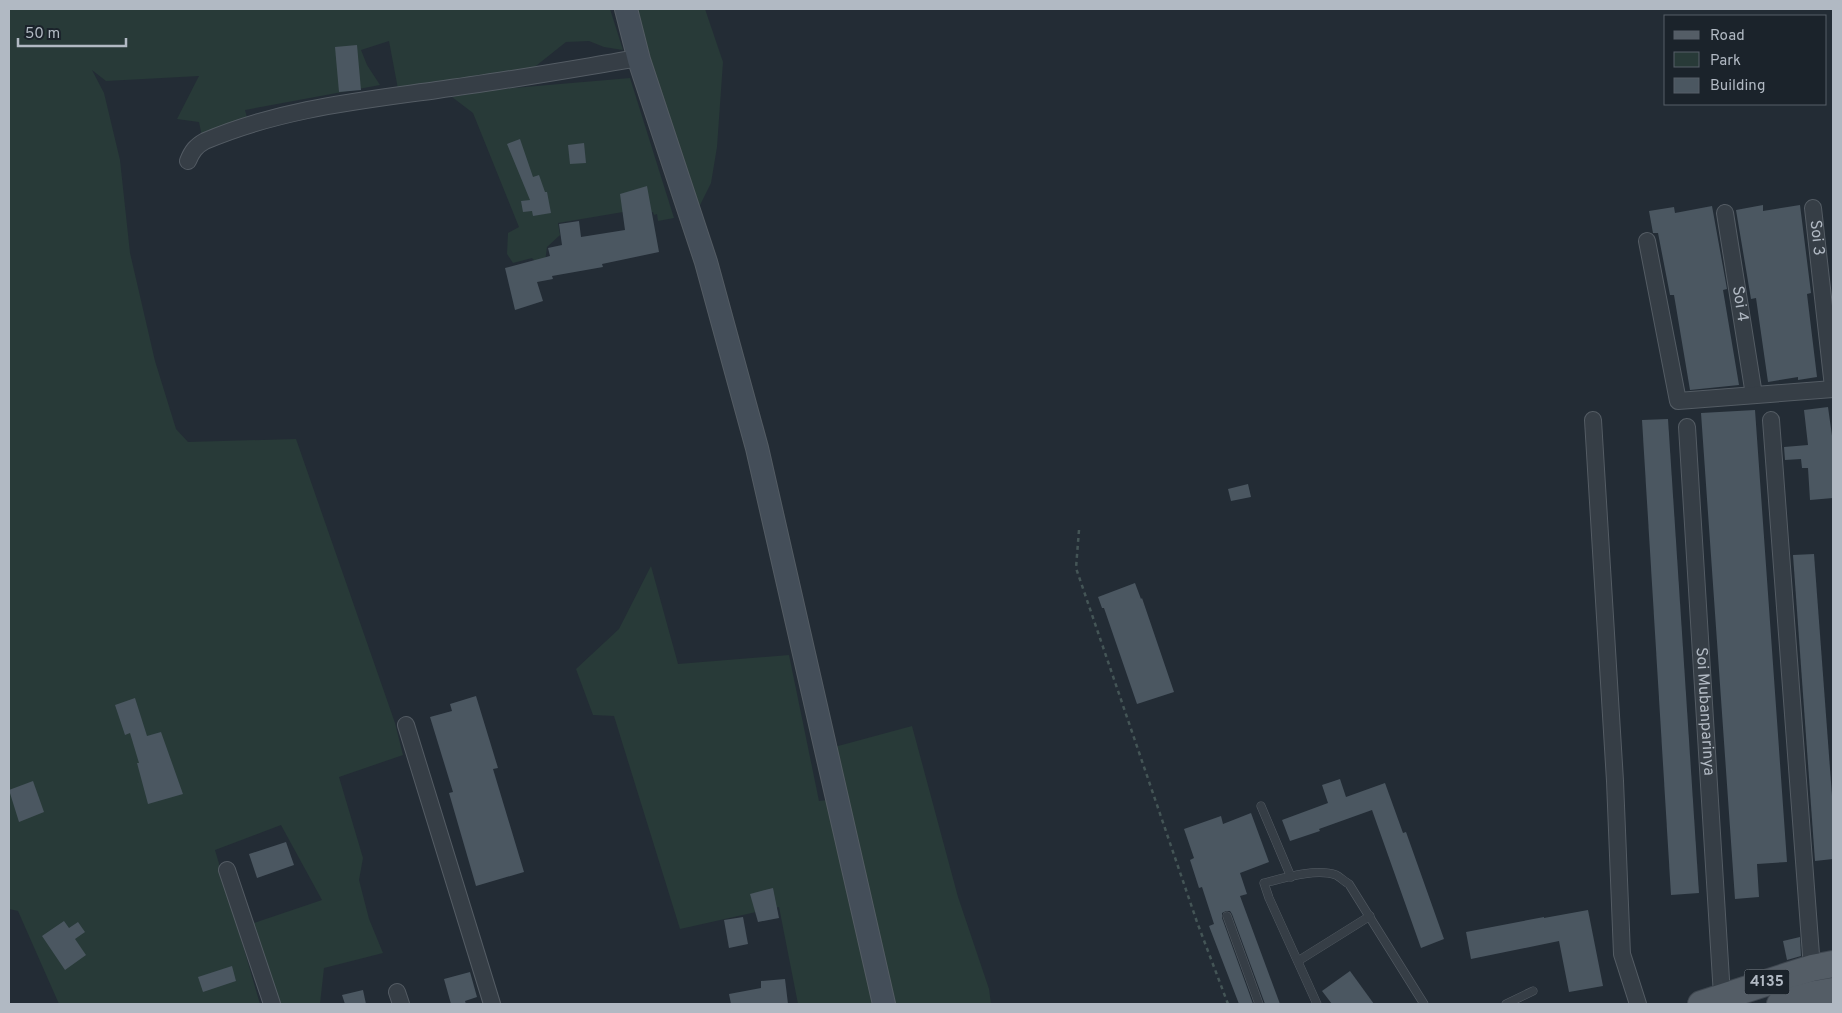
<svg xmlns="http://www.w3.org/2000/svg" width="1842" height="1013" font-family="Overpass,sans-serif">
	<rect width="100%" height="100%" fill="#232c35"/>
	<g fill="#283a38">
		<polygon points="9,9 610,9 623,50 604,47 589,41 566,42 527,73 398,89 389,41 361,50 367,65 380,85 245,110 251,133 204,146 199,122 177,119 199,76 106,81 92,70 104,93 120,160 130,253 155,361 176,429 188,442 296,439 395,723 403,755 339,777 363,858 359,880 369,919 383,953 324,968 320,1004 276,1004 248,925 322,900 281,825 215,850 260,1004 59,1004 18,911 9,909"/>
		<polygon points="635,9 705,9 723,62 717,147 711,183 699,207 644,43"/>
		<polygon points="630,78 674,218 658,221 657,214 654,215 653,212 623,212 558,223 560,235 547,247 544,270 532,258 513,263 507,254 508,233 519,227 473,113 452,97 492,90"/>
		<polygon points="651,566 678,664 789,655 819,801 836,799 827,749 912,726 958,897 989,989 991,1004 798,1004 779,907 680,929 614,716 593,715 576,669 619,629"/>
	</g>
	<g fill="#4b5761">
		<polygon points="357,45 361,90 339,92 335,47"/>
		<polygon points="520,139 533,177 539,175 545,192 547,192 551,213 533,216 532,211 523,212 521,201 530,200 507,144"/>
		<polygon points="584,143 586,163 570,164 568,145"/>
		<polygon points="647,186 659,252 602,264 603,267 552,276 553,279 537,282 543,301 515,310 505,268 550,256 548,248 562,245 559,224 579,221 581,237 625,230 620,194"/>
		<polygon points="1763,205 1763,211 1800,205 1811,293 1807,294 1817,377 1798,380 1798,377 1768,382 1756,298 1751,299 1736,210"/>
		<polygon points="1712,206 1727,289 1723,290 1739,385 1690,390 1674,295 1670,295 1658,233 1653,233 1649,211 1674,207 1675,213"/>
		<polygon points="1828,407 1833,443 1833,498 1810,500 1808,468 1802,468 1801,459 1785,460 1784,447 1808,445 1804,410"/>
		<polygon points="1755,410 1787,862 1757,864 1759,897 1735,899 1701,413"/>
		<polygon points="1668,419 1699,893 1671,895 1642,420"/>
		<polygon points="1248,484 1251,497 1231,501 1228,489"/>
		<polygon points="1814,554 1833,809 1833,859 1815,861 1793,555"/>
		<polygon points="1135,583 1141,599 1142,598 1174,692 1137,704 1104,608 1102,608 1098,597"/>
		<polygon points="476,696 498,768 493,769 524,872 476,886 449,793 453,792 430,717 452,711 450,704"/>
		<polygon points="135,698 147,736 161,732 183,794 148,804 137,763 139,763 130,733 125,735 115,705"/>
		<polygon points="1340,779 1346,797 1385,783 1403,833 1406,832 1444,939 1421,948 1372,810 1319,829 1320,831 1290,841 1282,820 1328,803 1322,785"/>
		<polygon points="33,781 44,812 19,822 9,790"/>
		<polygon points="1251,813 1269,862 1240,873 1247,894 1240,896 1280,1004 1265,1004 1232,914 1230,911 1226,911 1222,913 1222,918 1253,1004 1239,1004 1209,926 1214,924 1202,887 1199,888 1190,860 1194,858 1184,829 1221,816 1223,824"/>
		<polygon points="286,842 294,865 257,878 249,854"/>
		<polygon points="773,888 779,918 758,922 750,894"/>
		<polygon points="1588,910 1603,986 1569,992 1559,941 1471,959 1466,932 1544,917 1544,918"/>
		<polygon points="743,917 748,944 729,948 724,920"/>
		<polygon points="64,921 69,928 78,922 85,932 75,939 86,955 65,970 42,936"/>
		<polygon points="1800,937 1801,956 1787,960 1783,941"/>
		<polygon points="232,966 236,981 203,992 198,977"/>
		<polygon points="1350,971 1374,1004 1332,1004 1322,991"/>
		<polygon points="470,972 477,997 465,1001 466,1004 451,1004 444,979"/>
		<polygon points="785,979 788,1004 731,1004 729,994 761,988 761,981"/>
		<polygon points="363,990 366,1004 345,1004 342,995"/>
	</g>
	<g fill="none" stroke-linecap="round" stroke-linejoin="round">
		<defs>
			<g id="lane">
				<polyline points="1261,806 1291,877"/>
				<polyline points="1227,916 1259,1004"/>
				<polyline points="1298,961 1370,916"/>
				<path d="M1317 1004 1269 898 1264 883C1284 878 1316 868 1336 875 1340 877 1345 882 1349 884L1424 1004"/>
				<polyline points="1506,1004 1533,991"/>
			</g>
			<g id="street">
				<path d="M188 161C192 151 196 146 205 141 280 109 358 101 437 90 505 81 572 69 639 58"/>
				<path id="s1" d="M1813 208 1833 387"/>
				<path id="s2" d="M1725 213 1754 395"/>
				<polyline points="1647,241 1678,401 1833,389"/>
				<polyline points="1593,420 1615,781 1622,954 1638,1004"/>
				<polyline points="1771,420 1812,968"/>
				<path id="s3" d="M1687 427 1722 996"/>
				<polyline points="406,725 492,1004"/>
				<polyline points="227,870 272,1004"/>
				<polyline points="397,992 401,1004"/>
			</g>
			<polyline id="secondary" points="626,9 639,60 706,262 757,448 884,1004"/>
			<g id="primary">
				<polyline points="1701,1004 1812,968 1833,964"/>
				<polyline points="1780,1004 1815,994 1833,991"/>
			</g>
		</defs>
		<use href="#lane" stroke="#545c64" stroke-width="9"/>
		<use href="#street" stroke="#545c64" stroke-width="18"/>
		<use href="#secondary" stroke="#545c64" stroke-width="24"/>
		<use href="#primary" stroke="#3f4750" stroke-width="28"/>
		<polyline stroke="#445556" stroke-width="2.5" stroke-dasharray="4 4" stroke-linecap="butt" points="1079,530 1076,568 1197,922 1228,1004"/>
		<use href="#lane" stroke="#363e46" stroke-width="8"/>
		<use href="#street" stroke="#363e46" stroke-width="16"/>
		<use href="#secondary" stroke="#444e59" stroke-width="22"/>
		<use href="#primary" stroke="#545d66" stroke-width="26"/>
	</g>
	<g text-anchor="middle" dominant-baseline="central" stroke-width="4" stroke-linejoin="round" paint-order="stroke">
		<rect fill="#1b232b" stroke="#848c95" stroke-width="1" x="1744.5" y="969.5" width="45" height="25" rx="4"/>
		<g font-size="15" font-weight="bold" fill="#b1b9c3">
			<text x="1767" y="982">4135</text>
		</g>
		<g font-size="16" fill="#b1b9c3" stroke="#1b232b">
			<text stroke="none"><textPath href="#s1" startOffset="30">Soi 3</textPath></text>
			<text stroke="none"><textPath href="#s2" startOffset="92">Soi 4</textPath></text>
			<text stroke="none"><textPath href="#s3" startOffset="285">Soi Mubanparinya</textPath></text>
		</g>
	</g>
	<rect width="1842" height="1013" fill="none" stroke="#b1b9c3" stroke-width="20"/>
	<rect x="1664" y="15" width="162" height="90" fill="#1b232b" stroke="#575f68"/>
	<rect x="1674" y="31" width="25" height="8" fill="#545d66" stroke="#575f68"/>
	<text x="1710" y="40" font-size="15" fill="#b1b9c3">Road</text>
	<rect x="1674" y="52" width="25" height="15" fill="#283a38" stroke="#575f68"/>
	<text x="1710" y="65" font-size="15" fill="#b1b9c3">Park</text>
	<rect x="1674" y="78" width="25" height="15" fill="#4b5761" stroke="#575f68"/>
	<text x="1710" y="90" font-size="15" fill="#b1b9c3">Building</text>
	<path d="M18 38v8h108v-8" fill="none" stroke="#b1b9c3" stroke-width="2.5"/>
	<text x="25" y="38" font-size="15" fill="#b1b9c3" stroke="#1b232b" stroke-width="4" paint-order="stroke">50 m</text>
</svg>
